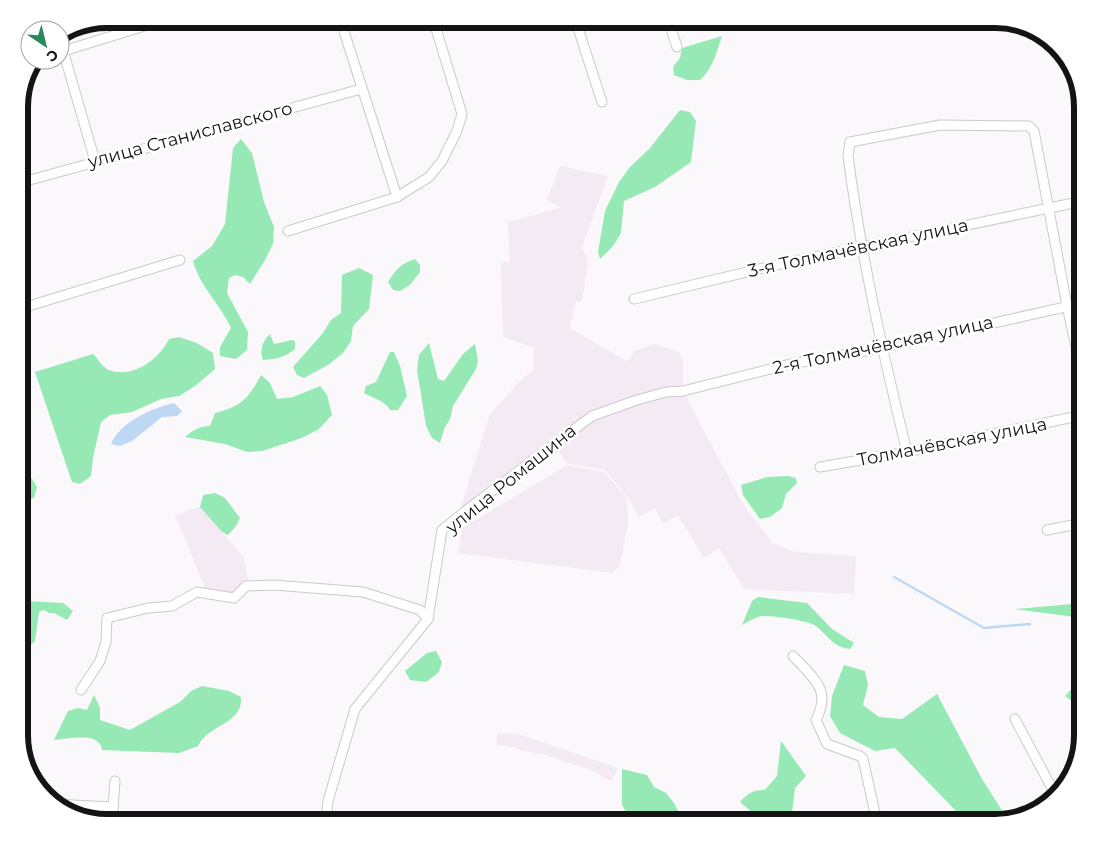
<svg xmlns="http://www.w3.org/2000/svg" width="1102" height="841" font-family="Montserrat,sans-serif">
	<rect width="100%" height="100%" fill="#fbf8fb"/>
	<g fill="#f3eaf3">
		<polygon points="560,166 608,176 582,247 588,262 582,301 576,302 570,328 628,362 634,351 654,344 679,352 683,361 683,391 744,506 773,543 795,552 856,556 854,594 744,589 719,548 704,558 678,515 663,524 655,508 639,517 629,499 605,470 566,463 559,451 464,517 460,510 490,414 523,378 534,370 534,348 503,337 501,263 510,262 508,222 560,208 547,200"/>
		<polygon points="567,465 604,472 627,498 628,522 620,566 612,573 458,553 462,528"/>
		<polygon points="200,507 244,558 248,580 230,594 206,590 175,515"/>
		<polygon points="497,733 519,734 618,768 612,780 608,780 594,771 542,754 525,751 509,746 497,745"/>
	</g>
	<g fill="#96e9b5">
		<polygon points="784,19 819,19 792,24"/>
		<path d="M722 36C717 51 712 70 700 80H687L674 75 673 67 680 58 682 48Z"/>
		<polygon points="680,110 690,112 696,121 691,162 655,187 624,201 621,233 613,246 600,259 598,252 605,211 619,182 630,167 650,148"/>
		<path d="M241 139 252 153 264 202 274 227 273 244 265 260 250 284 243 277 235 275 229 278 227 293 248 332 247 350 236 359 220 356V347L231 328C220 304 200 287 193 261L212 246 225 224 233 148Z"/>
		<path d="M415 259 420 265V272L410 285 400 291 393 290 388 282C395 270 402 263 415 259Z"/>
		<polygon points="359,268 373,275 369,309 353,326 351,341 343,353 328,365 304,378 297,375 293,367 323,333 331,320 341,313 342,275"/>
		<path d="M270 334 274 344 292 340 295 341V349C285 357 277 359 263 360 259 350 263 340 270 334Z"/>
		<path d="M179 337 197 343 213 353 215 369 195 386 179 396 161 399 132 412 110 415 101 422 93 458 91 476 80 484 72 482 35 372 93 354C98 359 103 368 109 370 134 379 159 359 169 339Z"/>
		<polygon points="429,343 438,379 444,381 463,354 475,344 478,361 476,369 453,406 450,419 444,429 440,443 432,438 426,426 417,370 419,355"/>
		<path d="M390 352H394L400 366 407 396 398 410H390C386 401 372 398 364 393L366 386 376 382Z"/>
		<path d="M261 375 270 383 277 399 293 397 320 386 327 395 332 415 319 429 302 438 262 451 247 452 225 444 185 437C193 430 200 426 210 426L215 413C241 407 249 398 261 375Z"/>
		<polygon points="21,461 37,487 34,498 19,502 19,463"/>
		<polygon points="788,476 796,478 797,483 786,494 782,508 770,517 760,519 743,495 741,485 767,477"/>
		<polygon points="215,493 225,498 240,518 236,526 228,535 222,532 200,507 203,495"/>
		<polygon points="19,593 22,598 29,601 63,603 73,611 67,620 54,613 49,613 44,610 39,612 35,641 27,649 19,647"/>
		<path d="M758 597 807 603 832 629 854 643 850 649C833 647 828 636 816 626 811 621 771 615 763 616 757 616 748 622 742 625L752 601Z"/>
		<polygon points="1083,603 1083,618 1015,609"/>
		<polygon points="436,651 442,662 439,672 426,682 410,680 405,671 427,653"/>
		<polygon points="844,665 865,671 868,685 863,705 879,717 902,719 937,694 982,779 1008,820 996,822 962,822 961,816 895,748 875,751 840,733 830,716 832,696"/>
		<polygon points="1079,681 1083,681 1083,709 1065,696"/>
		<path d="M202 686 229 691 241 697C241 701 241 706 239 709 231 726 207 727 198 746L179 753 102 750C100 731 68 739 54 740L68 711 78 708 87 710 94 695 100 708V720L130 730 180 702 191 691Z"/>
		<path d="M781 741 806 776 795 788 791 822H764L740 802C748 793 753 790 765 790L777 776Z"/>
		<polygon points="622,769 647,775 654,787 666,793 674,803 681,817 682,822 617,822 625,810 622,805"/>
	</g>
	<path fill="#bed8f4" d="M174 403 182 411 177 416 162 417 132 441 120 446 111 444C120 422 152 408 174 403Z"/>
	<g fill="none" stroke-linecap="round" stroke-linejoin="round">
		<polyline stroke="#bed8f4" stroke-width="2.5" points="894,577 984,628 1030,624"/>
		<defs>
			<g id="street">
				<polyline points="340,19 397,197"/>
				<polyline points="575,19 602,102"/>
				<polyline points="668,19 677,47"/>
				<polyline points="60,40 95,161"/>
				<polyline points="60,52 167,19"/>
				<polyline points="19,183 361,89"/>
				<polyline points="288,231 397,197 429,177 442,161 457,131 462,114 433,19"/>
				<polyline points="634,299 780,264 1083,201"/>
				<polyline points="19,309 180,260"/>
				<path d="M907 452C883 354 861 256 848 156L850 142 940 125 1029 126 1034 131 1067 306 1083 378"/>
				<polyline points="820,467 907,452 1083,415"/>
				<polyline points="1047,530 1083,523"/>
				<path d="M793 656C813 678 832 689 816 720L827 744 860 756 863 759 877 822"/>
				<polyline points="81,690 100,661 106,642 107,618 148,608 172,606 197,592 234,598 246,586 274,585 363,592 420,610 428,619"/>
				<polyline points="1015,719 1056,796"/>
				<polyline points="53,804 113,807"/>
				<polyline points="112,822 115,781"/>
				<polyline points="326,822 328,801 355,709 428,619 442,530 468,509 592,416 637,400 666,392 683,391 790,364 882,348 1083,303"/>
			</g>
		</defs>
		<use href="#street" stroke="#ccc9cc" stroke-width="11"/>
		<use href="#street" stroke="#fff" stroke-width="9"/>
	</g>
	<g text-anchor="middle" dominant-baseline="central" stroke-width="5" stroke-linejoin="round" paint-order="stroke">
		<g font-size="18" fill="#151415" stroke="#fff">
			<text transform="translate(190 135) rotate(-15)">улица Станиславского</text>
			<text transform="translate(858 248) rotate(-12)">3-я Толмачёвская улица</text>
			<text transform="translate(883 345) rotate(-12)">2-я Толмачёвская улица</text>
			<text transform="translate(952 442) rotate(-11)">Толмачёвская улица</text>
			<text transform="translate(511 479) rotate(-39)">улица Ромашина</text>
		</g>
	</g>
	<path d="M0 0H1102V841H0ZM107 28H995A79 79 0 0 1 1074 107V735A79 79 0 0 1 995 814H107A79 79 0 0 1 28 735V107A79 79 0 0 1 107 28Z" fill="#fff" fill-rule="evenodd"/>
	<path fill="none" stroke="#151415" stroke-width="6" d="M107 28H995A79 79 0 0 1 1074 107V735A79 79 0 0 1 995 814H107A79 79 0 0 1 28 735V107A79 79 0 0 1 107 28Z"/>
	<g transform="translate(45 45) rotate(145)"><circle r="24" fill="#ffffff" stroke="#a1a1a1"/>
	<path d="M0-4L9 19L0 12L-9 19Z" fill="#2b875d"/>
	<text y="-8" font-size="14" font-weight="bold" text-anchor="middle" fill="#151415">С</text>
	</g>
</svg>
